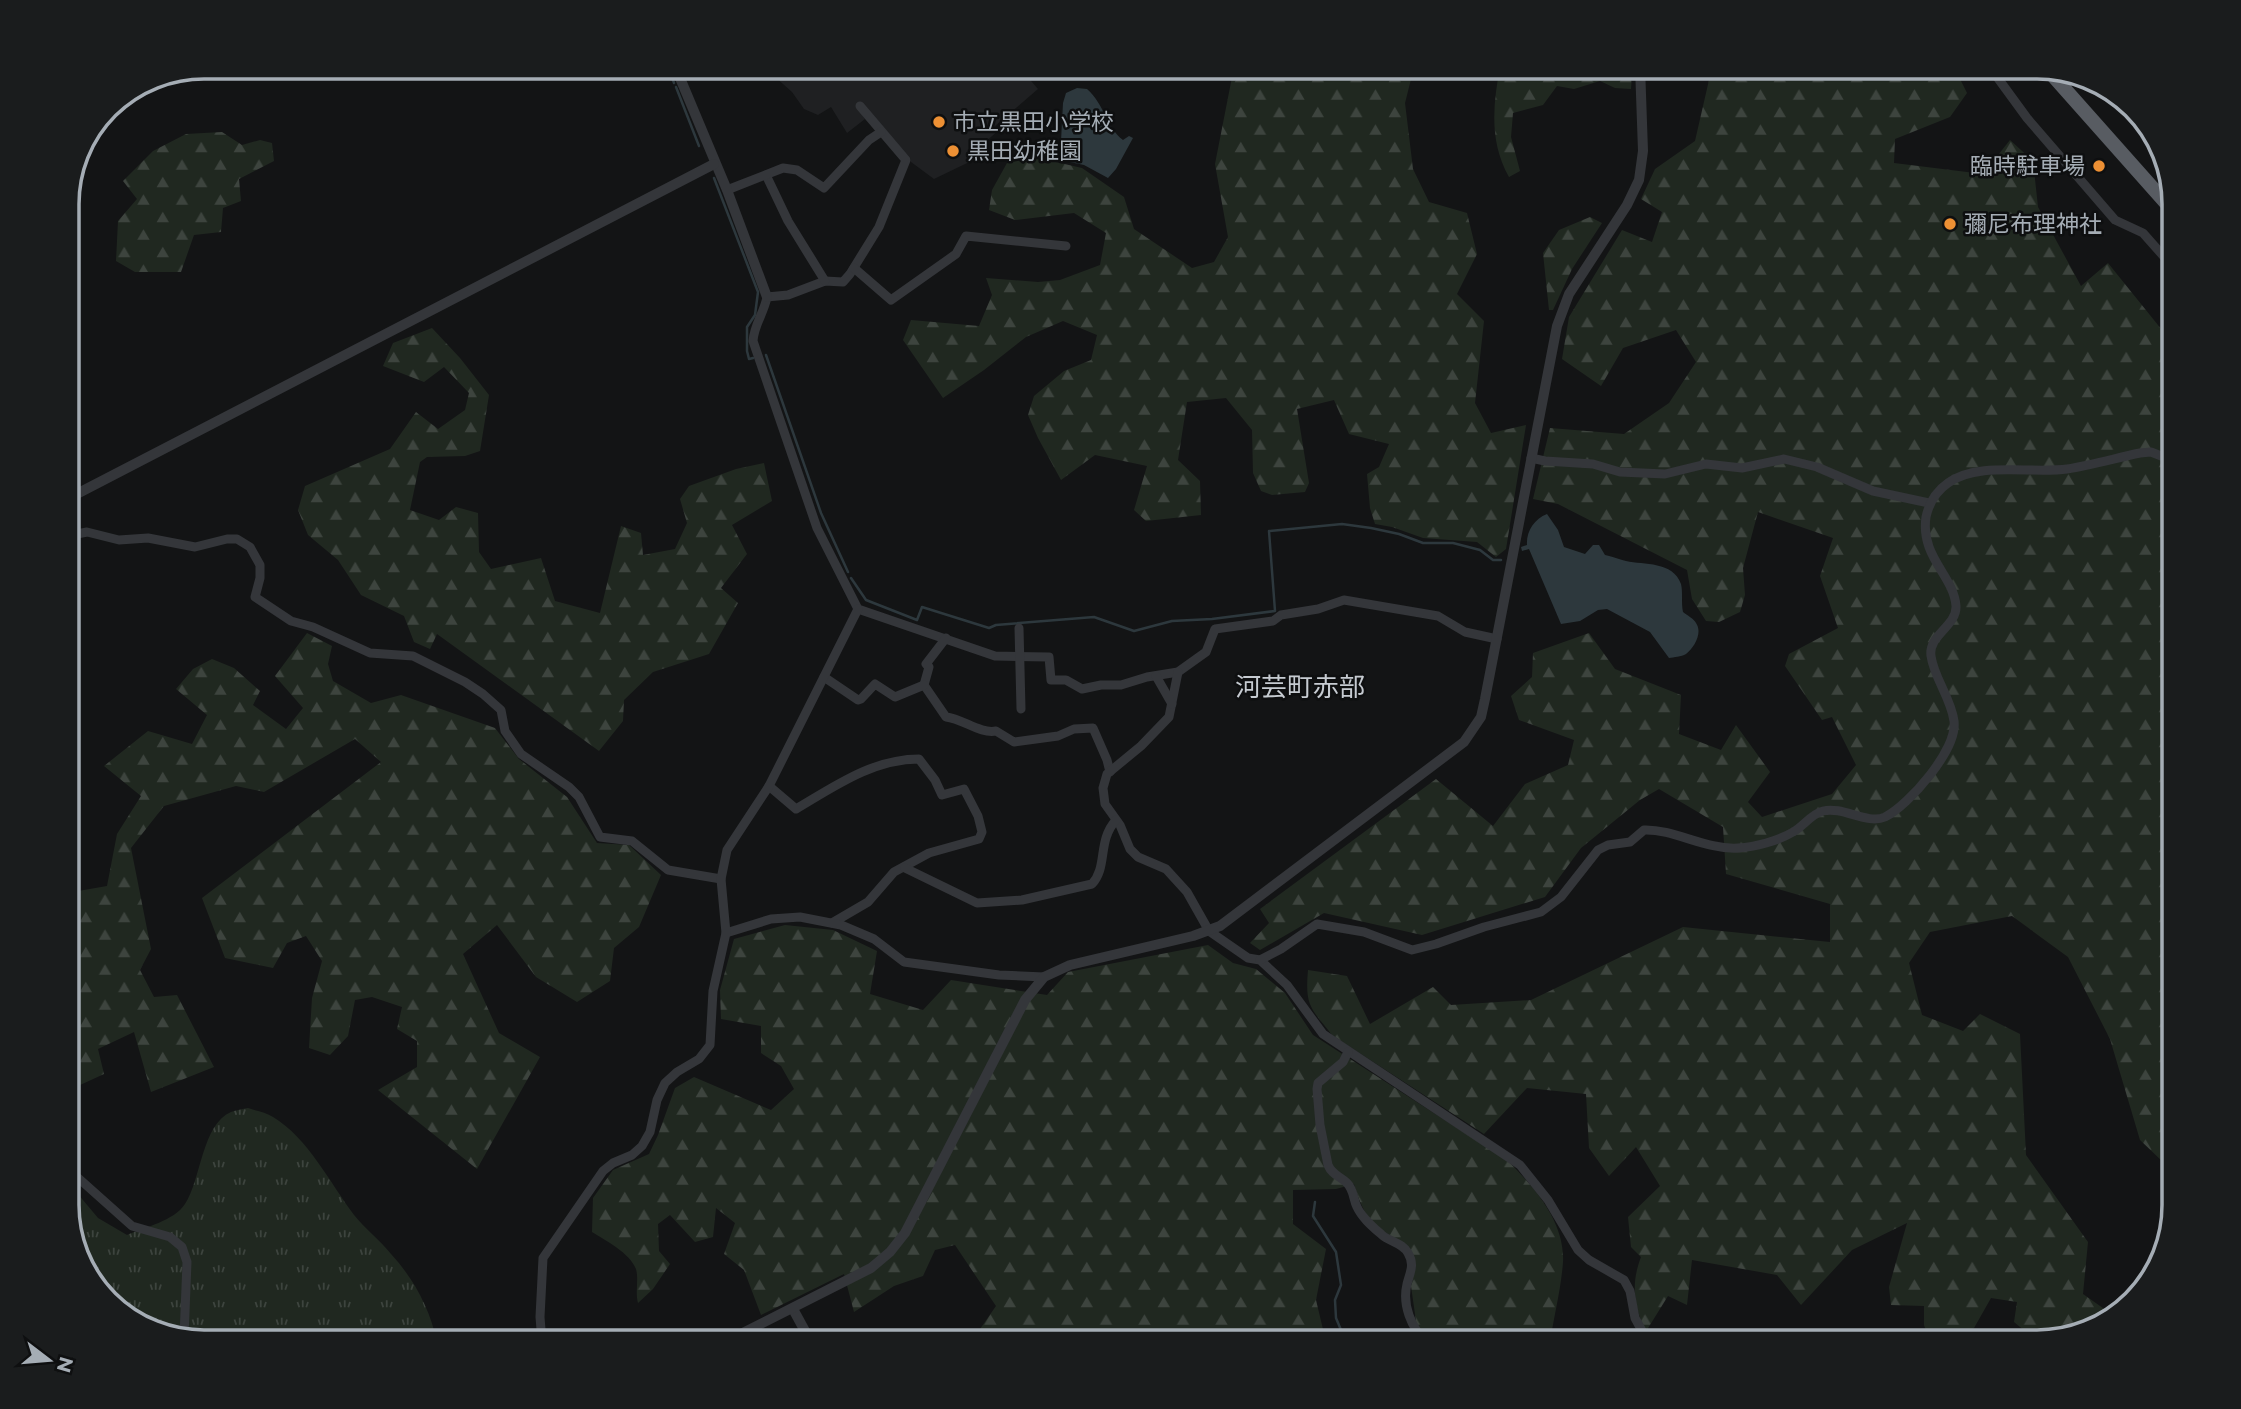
<svg xmlns="http://www.w3.org/2000/svg" width="2241" height="1409" font-family="Montserrat,'Noto Sans JP',sans-serif">
	<defs>
		<pattern id="forest-firs" width="22" height="20" patternUnits="userSpaceOnUse" patternTransform="scale(1.75)"><rect width="22" height="20" fill="#202820"/><path d="M5 1l3.5 6h-7zM16 11l3.5 6h-7z" fill="#3d443e"/></pattern>
		<pattern id="park-tufts" width="24" height="20" patternUnits="userSpaceOnUse" patternTransform="scale(1.75)"><rect width="24" height="20" fill="#202820"/><path d="M3 7l-1-3M5 7V3M7 7l1-3M15 17l-1-3M17 17v-4M19 17l1-3" fill="none" stroke="#3d443e"/></pattern>
	</defs>
	<rect width="100%" height="100%" fill="#131415"/>
	<polygon fill="#1f2022" points="777,66 976,66 988,80 1004,67 1019,67 1038,89 995,126 999,130 984,143 990,152 934,179 911,162 911,159 862,103 857,107 865,119 847,133 831,107 818,115 804,109 792,92 774,76 774,69"/>
	<g fill="url(#forest-firs)">
		<polygon points="1234,67 1399,66 1413,71 1405,103 1413,169 1429,202 1467,213 1477,254 1457,294 1484,321 1475,403 1491,433 1526,425 1506,549 1496,557 1477,542 1423,538 1392,527 1375,524 1370,508 1367,474 1379,467 1389,444 1349,434 1334,400 1297,409 1309,483 1305,492 1272,495 1261,491 1253,473 1252,430 1226,398 1187,402 1178,460 1200,481 1201,515 1146,521 1134,510 1147,466 1095,455 1061,480 1038,438 1028,415 1034,396 1064,371 1091,360 1097,335 1063,321 1026,337 984,370 943,398 903,340 911,320 979,326 992,295 986,278 1038,282 1060,280 1100,265 1106,233 1074,213 1015,220 989,210 992,190 1007,163 1034,157 1082,168 1124,197 1134,229 1192,268 1214,262 1228,237 1215,164"/>
		<path d="M1533 67H1623L1632 74 1631 89 1615 88 1600 81 1574 89 1557 86 1543 105 1513 113 1511 137 1520 171 1509 177C1489 141 1493 105 1500 67H1523L1531 70Z"/>
		<path d="M1712 67H1954L1967 93 1950 117 1895 139 1894 163 1983 174 2010 140 2033 161 2038 207 2081 286 2108 263 2166 335 2162 353 2174 363V1205L2163 1162 2140 1140 2110 1039 2068 957 2012 916 1930 932 1909 963 1922 1015 1963 1031 1980 1014 2020 1034 2026 1155 2088 1242 2083 1294 2110 1313 2111 1319 2106 1324 2032 1342 2031 1336 2014 1322 2017 1302 1991 1298 1974 1328 1954 1342H1930L1924 1325V1306L1891 1305 1889 1287 1907 1223 1852 1250 1801 1305 1777 1275 1692 1260 1687 1305 1668 1296 1645 1333C1635 1305 1630 1286 1641 1257L1631 1247 1628 1217 1660 1186 1636 1147 1609 1176 1589 1148 1586 1094 1527 1088 1484 1134 1332 1035C1310 1007 1305 1006 1308 970L1347 976 1370 1024 1433 987 1451 1005 1531 1000 1683 927 1830 942V904L1726 874 1723 827 1659 789 1640 800 1581 848 1545 897 1422 935 1324 913 1260 950 1250 943 1269 923 1260 909 1436 779 1493 826 1525 784 1568 765 1574 740 1519 720 1511 696 1532 677 1533 653 1589 633 1615 669 1681 695 1679 734 1721 750 1736 725 1770 772 1748 802 1762 817 1832 794 1856 765 1832 717 1822 720 1785 666 1789 654 1838 628 1820 576 1833 538 1758 512 1743 568 1745 595 1740 612 1719 622 1706 621 1692 599 1687 570 1558 504 1533 499 1550 428 1624 434 1669 403 1696 362 1676 330 1623 348 1601 386 1562 359 1569 317 1622 230 1652 242 1662 212 1641 199 1655 169 1695 141Z"/>
		<polygon points="222,132 242,145 260,140 272,143 274,161 239,179 241,201 223,208 221,232 194,235 181,272 135,272 116,261 118,221 137,199 123,181 153,151 186,134"/>
		<polygon points="1590,217 1602,223 1572,269 1553,310 1549,310 1543,253 1559,230"/>
		<polygon points="432,328 460,358 489,395 480,451 465,456 427,457 420,462 410,510 439,520 456,507 478,513 479,552 491,569 541,558 555,601 600,613 621,526 641,533 643,555 675,549 687,523 680,499 689,486 736,469 764,463 772,501 732,525 747,554 721,588 738,603 709,654 653,672 624,700 623,721 599,751 437,634 430,649 414,642 404,616 361,595 338,560 308,535 298,510 305,486 390,449 416,412 438,429 465,410 469,393 444,367 424,382 383,366 393,343"/>
		<polygon points="307,633 332,646 328,664 333,681 371,703 401,695 495,728 519,759 567,797 597,843 629,845 661,875 639,927 614,948 610,981 577,1002 536,977 497,925 463,954 499,1033 540,1057 477,1169 378,1090 417,1067 417,1041 397,1029 402,1007 372,997 355,1000 348,1036 330,1055 309,1048 312,998 322,961 306,936 287,943 273,968 225,958 202,898 381,762 355,739 264,792 236,786 164,806 131,848 151,949 140,970 154,997 177,995 214,1067 151,1092 134,1032 98,1049 104,1074 67,1091 67,976 71,976 75,946 67,944 67,893 107,886 117,834 141,796 104,766 148,731 192,744 207,715 176,689 193,669 212,659 234,668 260,691 253,705 286,729 303,708 275,676"/>
		<path d="M785 925 833 930 877 951 870 994 923 1010 951 980 1047 995 1068 972 1208 945 1233 963 1256 969 1285 993 1313 1035 1508 1161C1535 1188 1565 1222 1563 1262 1561 1289 1554 1316 1550 1342H1430L1417 1328 1411 1286 1416 1266 1409 1247C1376 1231 1364 1219 1354 1184L1336 1189 1293 1190V1224L1326 1249 1316 1300 1326 1342H971L996 1306 955 1245 935 1250 923 1276 894 1286 854 1312 844 1274 761 1315 744 1270 724 1254 735 1223 716 1208 713 1237 695 1242 670 1215 658 1224 659 1251 670 1264 653 1289 638 1303C635 1292 639 1279 636 1269 630 1253 605 1240 592 1232L593 1198 613 1170 649 1154 658 1135 675 1088 694 1077 771 1110 794 1089 781 1066 761 1053V1026L721 1019 720 990 734 939Z"/>
	</g>
	<path fill="url(#park-tufts)" d="M248 1108C256 1111 266 1112 273 1117 308 1138 330 1183 354 1215 365 1229 380 1240 391 1254 414 1279 430 1309 437 1342H204L135 1324 121 1310V1301L83 1268 67 1214V1181L98 1218 127 1235C145 1227 174 1221 185 1204 201 1180 202 1124 231 1112 236 1110 243 1109 248 1108Z"/>
	<g fill="#2d383d">
		<path d="M1077 88 1087 89C1105 105 1106 127 1123 140L1129 136 1133 138 1116 169 1108 178 1084 165 1060 160 1063 103 1066 93Z"/>
		<path d="M1547 514 1558 530 1564 547 1585 554 1593 545H1599L1605 555C1614 557 1618 559 1626 561 1644 565 1673 561 1681 584 1683 592 1681 603 1683 612 1687 615 1694 619 1696 623 1703 633 1694 648 1686 654 1681 657 1674 657 1669 658L1650 632 1607 609 1598 610 1580 621 1561 624 1529 549 1522 551 1521 547 1527 545C1526 532 1534 519 1547 514Z"/>
	</g>
	<g fill="none" stroke-linecap="round" stroke-linejoin="round">
		<g stroke="#2d383d" stroke-width="2.5">
			<polyline points="668,66 674,83"/>
			<polyline points="676,87 699,146"/>
			<polyline points="714,178 758,292 755,315 747,327 747,351 749,359 753,358"/>
			<polyline points="766,355 821,513 848,572"/>
			<polyline points="851,578 866,600 917,620 922,607 989,628 996,625 1094,617 1134,631 1172,621 1212,619 1275,611 1269,531 1342,524 1371,528 1399,534 1423,543 1453,543 1480,550 1493,560 1501,560"/>
			<polyline points="1315,1202 1313,1216 1336,1252 1341,1285 1335,1300 1336,1318 1341,1330 1343,1342"/>
		</g>
		<g stroke="#34363a" stroke-width="9">
			<polyline points="1989,66 2027,118 2115,220 2143,233 2174,268"/>
			<path d="M860 106 906 160 879 227 850 274 843 282 825 281 788 295 767 297C764 313 754 325 753 341L817 528 858 609 995 656 1049 657 1051 680H1066L1082 689 1101 685H1121L1147 677 1178 672 1206 652 1215 629 1273 621 1281 615 1318 609 1344 600 1438 616 1465 632 1497 639"/>
			<polyline points="766,175 788,221 825,281"/>
			<polyline points="727,190 783,168 797,170 824,188 869,140 881,132"/>
			<polyline points="854,268 891,300 956,254 966,236 1066,246"/>
			<polyline points="1531,458 1545,461 1593,464 1620,472 1665,474 1706,464 1742,468 1784,459 1817,467 1873,491 1929,503"/>
			<polyline points="67,536 87,532 119,540 148,538 195,547 227,539 237,539 250,547 260,565 260,578 255,597 291,621 313,627 370,653 413,656 465,682 483,694 501,710 505,731 521,754 569,787 579,797 600,837 632,841 668,870 721,879"/>
			<polyline points="1019,628 1021,709"/>
			<path d="M946 638 926 664 929 667 924 685 946 717C963 719 980 734 996 731L1014 742 1058 736 1074 729 1093 728 1107 760 1110 772"/>
			<polyline points="1178,672 1169,717 1141,746 1107,774 1103,788 1105,804 1120,825 1130,849 1138,857 1166,869 1187,892 1209,931 1248,958 1260,960 1287,985 1323,1034 1520,1165 1548,1200 1578,1250 1589,1260 1624,1280 1630,1291 1635,1318 1648,1342"/>
			<polyline points="1156,676 1172,704"/>
			<polyline points="824,677 858,700 861,699 875,684 895,697 924,685"/>
			<path d="M769 786 796 809C835 786 873 759 919 759L935 780 942 795 964 789 978 816 982 832 979 839 929 853 894 872 868 902 832 923"/>
			<path d="M905 868 977 903 1022 900 1092 884C1108 867 1097 841 1116 820"/>
			<polyline points="726,933 771,919 800,917 841,925 874,939 904,962 999,975 1044,977"/>
			<path d="M1260 960 1281 949 1317 924 1364 932 1412 950 1436 944 1484 927 1541 912 1561 897 1598 850 1608 845 1630 842 1644 830C1674 829 1706 850 1738 848 1755 847 1778 841 1793 832 1804 826 1811 814 1823 811 1843 806 1867 825 1885 817 1909 805 1958 749 1954 721 1951 698 1934 678 1931 656 1928 635 1957 626 1956 606 1954 576 1920 557 1926 517 1929 503 1935 492 1948 483 1978 461 2032 474 2067 469 2092 465 2116 458 2140 453L2151 452 2174 461"/>
			<path d="M1348 1052 1343 1062 1318 1083 1317 1089 1320 1125 1328 1165C1332 1175 1340 1176 1347 1183 1354 1190 1353 1199 1357 1207 1362 1218 1373 1227 1382 1235 1390 1242 1403 1243 1408 1253 1415 1265 1410 1272 1407 1284 1402 1305 1411 1327 1426 1342"/>
			<polyline points="67,1168 132,1226 170,1237 182,1247 187,1262 184,1337"/>
			<polyline points="542,1342 540,1317 543,1258 603,1171 613,1163 632,1155 642,1146 650,1132 657,1100 665,1083 677,1072 699,1059 710,1045 713,991 726,933 721,879 727,850 769,786 858,609"/>
		</g>
		<g stroke="#34363a" stroke-width="10">
			<polyline points="675,66 727,190 767,297"/>
			<polyline points="67,499 714,164"/>
			<polyline points="793,1309 811,1342"/>
			<polyline points="725,1342 871,1268 890,1252 905,1233 1025,1000 1044,977 1070,965 1193,936 1220,926 1464,742 1481,717 1485,699 1557,326 1569,294 1627,205 1639,180 1643,151 1640,66"/>
		</g>
		<polyline stroke="#585c62" stroke-width="14" points="2047,69 2174,212"/>
	</g>
	<g fill="#ed9034" stroke="#0e0f10" stroke-width="2.5">
		<circle cx="939" cy="122" r="7"/>
		<circle cx="953" cy="151" r="7"/>
		<circle cx="2099" cy="166" r="7"/>
		<circle cx="1950" cy="224" r="7"/>
	</g>
	<g text-anchor="middle" dominant-baseline="central" stroke-width="5" stroke-linejoin="round" paint-order="stroke">
		<g font-size="23" fill="#a5adb5" stroke="#0e0f10" text-anchor="start">
			<text x="953" y="122">市立黒田小学校</text>
			<text x="967" y="151">黒田幼稚園</text>
			<text x="2085" y="166" text-anchor="end">臨時駐車場</text>
			<text x="1964" y="224">彌尼布理神社</text>
		</g>
		<g font-size="26" fill="#c6cbd1" stroke="#0e0f10">
			<text x="1300" y="687">河芸町赤部</text>
		</g>
	</g>
	<path d="M0 0H2241V1409H0ZM204 79H2037A125 125 0 0 1 2162 204V1205A125 125 0 0 1 2037 1330H204A125 125 0 0 1 79 1205V204A125 125 0 0 1 204 79Z" fill="#1a1c1d" fill-rule="evenodd"/>
	<path fill="none" stroke="#a5adb5" stroke-width="3.5" d="M204 79H2037A125 125 0 0 1 2162 204V1205A125 125 0 0 1 2037 1330H204A125 125 0 0 1 79 1205V204A125 125 0 0 1 204 79Z"/>
	<g transform="translate(49 1360) rotate(106)" stroke="#0e0f10" stroke-width="5" paint-order="stroke">
	<path d="M0-5L12 26L0 18L-12 26Z" fill="#a5adb5"/>
	<text y="-10" font-size="19" font-weight="bold" text-anchor="middle" fill="#a5adb5">N</text>
	</g>
</svg>
